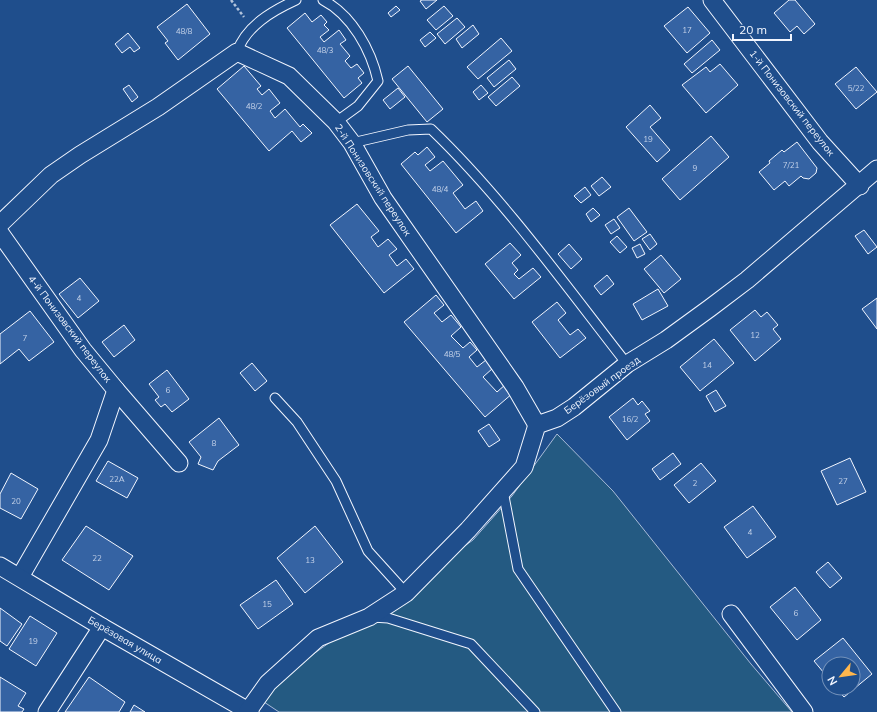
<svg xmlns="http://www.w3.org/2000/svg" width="877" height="712" font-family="Mulish,sans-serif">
	<rect width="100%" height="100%" fill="#1f4e8c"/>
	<polygon fill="#245a82" stroke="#a8bbd7" points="557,434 613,491 751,664 792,712 279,712 264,702 270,685 473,540 512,496"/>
	<g fill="#3563a3" stroke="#f2f6ff">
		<polygon points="422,0 437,0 426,9 420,1"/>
		<polygon points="789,0 795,0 815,24 804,34 797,26 790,32 774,13"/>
		<polygon points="187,4 210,34 178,60 165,43 168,41 157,27"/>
		<polygon points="396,6 400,10 391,17 388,13"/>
		<polygon points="444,6 453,16 436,30 427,20"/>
		<polygon points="688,7 710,33 687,53 664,26"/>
		<polygon points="305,13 312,22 321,15 327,22 324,25 329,30 320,37 324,42 339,30 346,40 340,44 350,56 345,61 351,68 357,64 364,73 358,78 362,83 344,98 287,28"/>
		<polygon points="457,18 465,27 445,44 437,34"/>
		<polygon points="473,25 479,34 462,48 456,39"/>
		<polygon points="430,32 436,38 425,47 420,40"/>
		<polygon points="128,33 140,48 134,52 130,47 122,53 115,44"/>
		<polygon points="501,38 512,51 478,79 467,67"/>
		<polygon points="712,40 720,50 692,73 684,64"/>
		<polygon points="509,60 516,69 494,87 487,78"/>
		<polygon points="720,64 738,85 706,113 682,85 706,67 710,72"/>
		<polygon points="244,66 261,86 257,89 262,95 269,89 280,103 270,111 275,118 285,109 300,127 303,124 312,133 301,142 292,131 269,151 217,89"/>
		<polygon points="408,66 443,109 427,122 392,79"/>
		<polygon points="856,67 877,92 856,109 835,84"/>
		<polygon points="512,77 520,86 496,106 488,97"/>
		<polygon points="129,85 138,97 132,102 123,89"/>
		<polygon points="481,85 488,93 479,100 473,92"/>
		<polygon points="398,88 405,97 390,109 383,100"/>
		<polygon points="650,105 661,118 650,127 670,150 657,162 626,127"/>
		<polygon points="711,136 729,157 680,200 662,179"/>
		<polygon points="797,142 817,168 816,173 809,179 803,178 801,176 789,186 785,181 774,190 759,172 770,163 769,161 782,150 784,152"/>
		<polygon points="427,147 435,157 425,165 430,171 443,161 463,185 453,193 465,209 476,201 483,211 456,233 401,164 415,152 418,155"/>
		<polygon points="602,177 611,187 599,196 591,186"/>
		<polygon points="585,187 591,195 581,203 574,196"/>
		<polygon points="357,204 379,231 371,237 378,247 388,239 397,249 389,255 397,266 406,259 414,269 384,293 330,225"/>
		<polygon points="593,208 600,215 591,222 586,214"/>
		<polygon points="629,208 647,232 634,241 617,217"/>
		<polygon points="614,219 620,228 611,234 605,225"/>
		<polygon points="864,230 877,247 868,254 855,236"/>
		<polygon points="650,234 657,244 650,250 642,239"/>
		<polygon points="617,236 627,247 620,253 610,242"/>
		<polygon points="510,243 521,255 512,263 518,270 514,274 519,279 533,268 541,277 514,299 485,264"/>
		<polygon points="569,244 582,259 571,269 558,254"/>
		<polygon points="640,244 645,254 637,258 632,248"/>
		<polygon points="661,255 681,279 664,293 644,269"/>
		<polygon points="607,275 614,284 601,295 594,286"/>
		<polygon points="80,278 99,301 78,318 59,294"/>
		<polygon points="658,289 668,306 642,320 633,304"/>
		<polygon points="436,295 444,305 434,313 442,322 451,315 461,327 451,336 463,348 470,342 477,350 469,357 477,367 486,360 493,368 483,377 497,392 506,384 513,393 485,417 404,322"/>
		<polygon points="877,298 877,329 862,309"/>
		<polygon points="557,302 566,313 558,320 570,335 578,329 586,338 560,358 532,322"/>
		<polygon points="755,310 761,317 767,312 778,325 773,329 781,339 755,361 730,330"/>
		<polygon points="30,311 54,342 29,361 19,349 0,364 0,334"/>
		<polygon points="124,325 135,340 114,357 102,342"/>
		<polygon points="714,339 734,363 700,391 680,367"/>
		<polygon points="252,363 267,381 255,391 240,373"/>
		<polygon points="167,370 189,399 172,412 165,404 161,407 155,400 159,397 149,384"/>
		<polygon points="716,390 726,406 715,412 706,396"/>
		<polygon points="633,398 638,405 642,401 650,411 645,414 650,421 627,440 609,417"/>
		<polygon points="219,418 239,445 218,461 213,470 198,464 201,457 189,442"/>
		<polygon points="489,424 500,440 489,447 478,431"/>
		<polygon points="673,453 681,464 660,480 652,469"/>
		<polygon points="850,458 866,492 837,505 821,471"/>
		<polygon points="108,461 138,478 127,498 96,481"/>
		<polygon points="701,463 716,481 689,503 674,485"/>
		<polygon points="11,473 38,489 21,519 0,508 0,494"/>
		<polygon points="753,506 776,537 747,558 724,527"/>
		<polygon points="86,526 133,556 109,590 62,560"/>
		<polygon points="315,526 343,562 305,593 277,558"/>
		<polygon points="828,562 842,578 830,588 816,572"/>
		<polygon points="276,580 293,604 258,629 240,605"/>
		<polygon points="795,587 821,620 797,640 770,607"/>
		<polygon points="0,608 22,624 7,646 0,641"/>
		<polygon points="30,616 57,633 36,666 9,649"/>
		<polygon points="843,638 872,674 844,697 836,688 853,688 853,664 829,664 829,679 814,661"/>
		<polygon points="0,677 26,693 18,706 24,709 22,712 0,712"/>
		<polygon points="89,677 125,702 119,712 65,712"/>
		<polygon points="134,705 145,712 130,712"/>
	</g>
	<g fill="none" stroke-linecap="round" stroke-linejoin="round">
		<defs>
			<g id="lane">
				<path d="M323 0C352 15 371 50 378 81L358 106 336 122"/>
				<path d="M237 52C246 26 272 11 296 0"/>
				<path d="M352 143 408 130 431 129C503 198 566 286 627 364"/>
				<polyline points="275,398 297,422 336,481 368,551 406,593"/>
				<polyline points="503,491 518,569 616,712"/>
				<polyline points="372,617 388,618 471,644 535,712"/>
			</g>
			<g id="street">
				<polyline points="712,0 820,142 860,186"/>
				<polyline points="0,224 51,175 80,155 158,107 237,52 289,76 336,122 352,143 383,198 515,387 537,425"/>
				<polyline points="0,233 83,350 116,390 99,440 20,577"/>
				<polyline points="116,390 179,463"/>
				<polyline points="0,566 102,627 250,712"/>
				<polyline points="731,614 804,712"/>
				<polyline points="248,711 268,683 318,638 369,617 406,593 468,530 524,467 537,425 557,418 574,407 627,364 666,340 710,308 747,280 877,169"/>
				<polyline points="47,712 102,627"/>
			</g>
		</defs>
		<use href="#lane" stroke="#f2f6ff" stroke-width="11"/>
		<use href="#street" stroke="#f2f6ff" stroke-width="19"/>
		<polyline stroke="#b3c4dc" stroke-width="2.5" stroke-dasharray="3 2" stroke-linecap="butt" points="231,0 244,17"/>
		<use href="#lane" stroke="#1f4e8c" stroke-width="9"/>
		<use href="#street" stroke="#1f4e8c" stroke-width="17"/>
	</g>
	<g text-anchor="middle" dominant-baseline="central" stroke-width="3" stroke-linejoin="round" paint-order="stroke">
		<g font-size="8" fill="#c3d1e8">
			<text x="687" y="30">17</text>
			<text x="184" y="31">48/8</text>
			<text x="325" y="50">48/3</text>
			<text x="856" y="88">5/22</text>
			<text x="254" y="106">48/2</text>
			<text x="648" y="139">19</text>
			<text x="791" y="165">7/21</text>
			<text x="695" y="168">9</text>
			<text x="440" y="189">48/4</text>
			<text x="79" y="298">4</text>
			<text x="755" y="335">12</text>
			<text x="25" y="338">7</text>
			<text x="452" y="354">48/5</text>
			<text x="707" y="365">14</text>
			<text x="168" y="390">6</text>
			<text x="630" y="419">16/2</text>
			<text x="214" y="443">8</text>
			<text x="117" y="479">22А</text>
			<text x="843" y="481">27</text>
			<text x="695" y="483">2</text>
			<text x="16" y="501">20</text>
			<text x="750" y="532">4</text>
			<text x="97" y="558">22</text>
			<text x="310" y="560">13</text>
			<text x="267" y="604">15</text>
			<text x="796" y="613">6</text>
			<text x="33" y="641">19</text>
		</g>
		<g font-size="10" fill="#f2f6ff" stroke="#1f4e8c">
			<text transform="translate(792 103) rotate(52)">1-й Понизовский переулок</text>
			<text transform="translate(373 180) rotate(57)">2-й Понизовский переулок</text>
			<text transform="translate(70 329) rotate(53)">4-й Понизовский переулок</text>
			<text transform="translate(602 385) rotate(-36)">Берёзовый проезд</text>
			<text transform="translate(125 640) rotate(30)">Берёзовая улица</text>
		</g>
	</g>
	<g transform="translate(841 676) rotate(241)"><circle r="19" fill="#1f4e8c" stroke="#7391ba"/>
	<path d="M0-3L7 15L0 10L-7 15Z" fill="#ffb74d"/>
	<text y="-6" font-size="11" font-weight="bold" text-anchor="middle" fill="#f2f6ff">N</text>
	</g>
	<path d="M733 34v6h58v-6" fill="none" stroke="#f2f6ff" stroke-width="2"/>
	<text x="739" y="34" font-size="12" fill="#f2f6ff" stroke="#1f4e8c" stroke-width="3" paint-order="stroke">20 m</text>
</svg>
